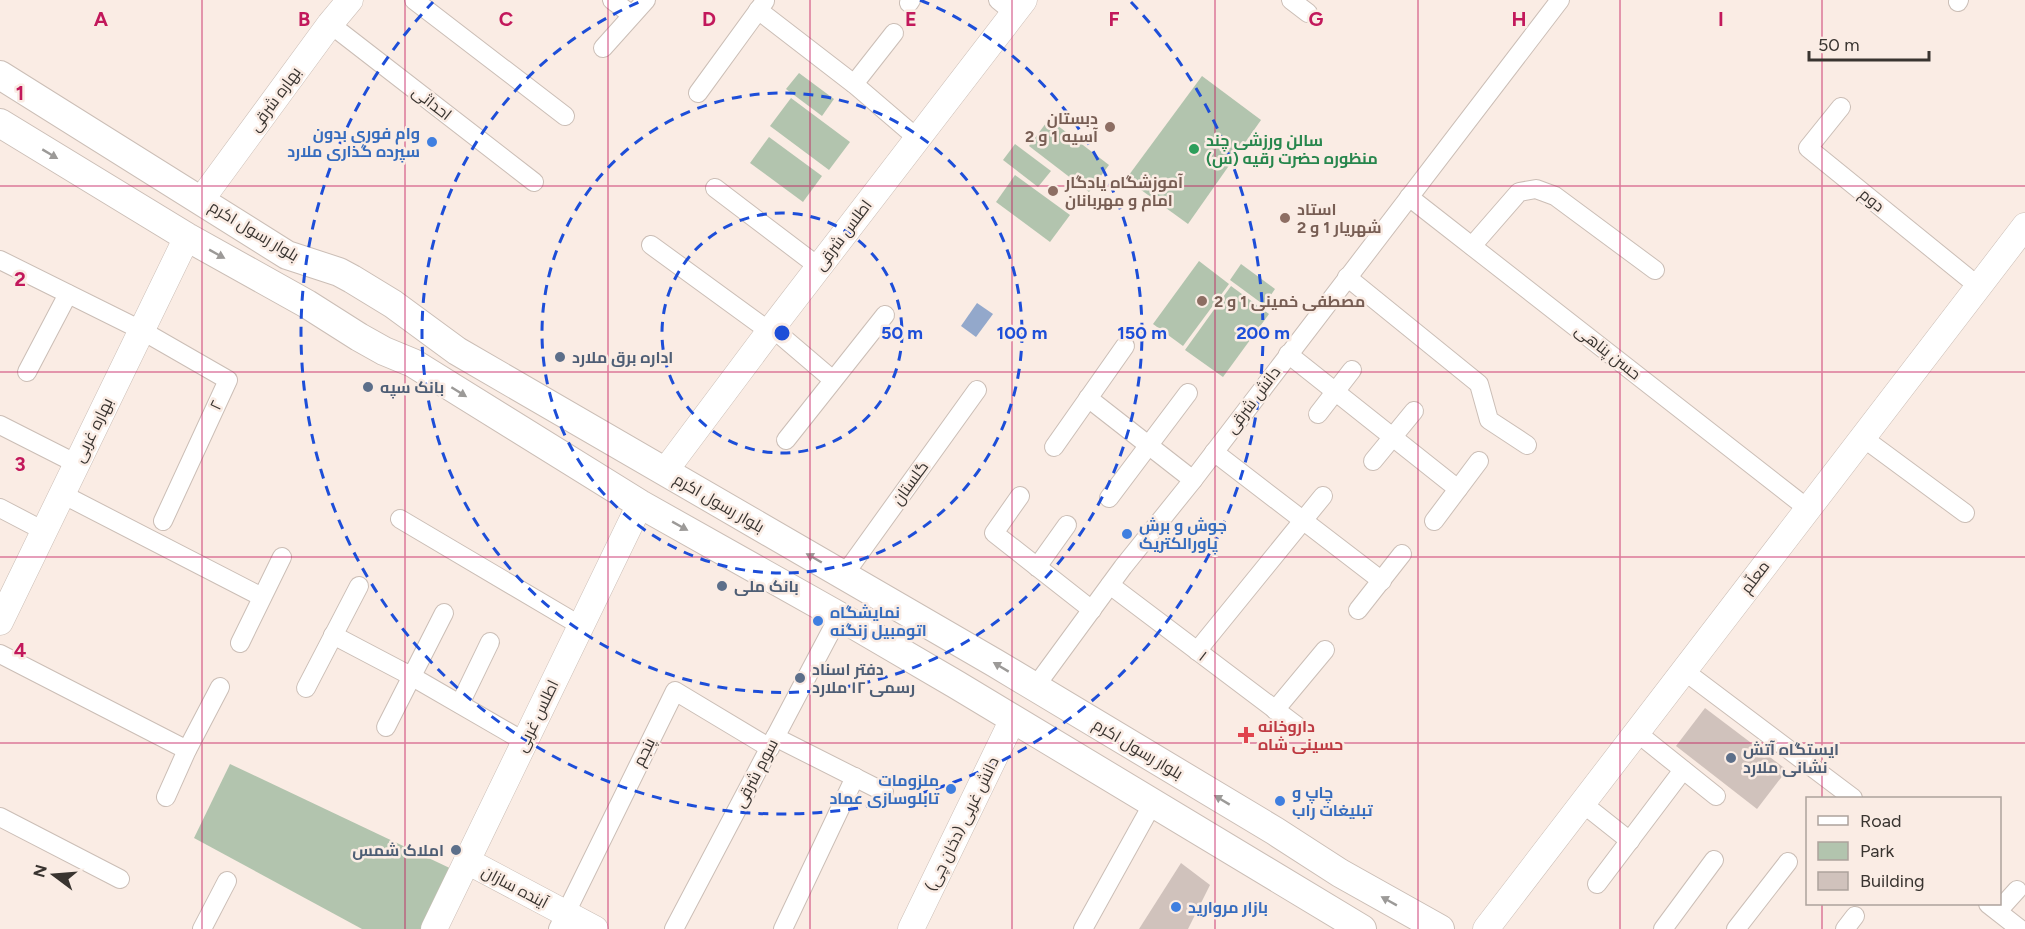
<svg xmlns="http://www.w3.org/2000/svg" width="2025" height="929" font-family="Figtree,Cairo,sans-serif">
	<rect width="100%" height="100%" fill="#faece4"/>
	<g fill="#b2c4ae">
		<polygon points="799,73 834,99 822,116 786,89"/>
		<polygon points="1202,76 1261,120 1188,224 1126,179"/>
		<polygon points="791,98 850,142 829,170 770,126"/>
		<polygon points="1049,119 1109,165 1089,192 1029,146"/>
		<polygon points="769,137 822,176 803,202 750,163"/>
		<polygon points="1015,144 1051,171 1038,187 1003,160"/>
		<polygon points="1015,175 1070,215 1050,242 996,202"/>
		<polygon points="1199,261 1229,284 1183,346 1153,324"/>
		<polygon points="1241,264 1275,289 1264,305 1230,280"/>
		<polygon points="1231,286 1269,314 1223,377 1185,350"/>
		<polygon points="230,764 456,871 427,929 362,929 194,838"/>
	</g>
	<polygon fill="#93a8cb" points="977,303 993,314 976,337 961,326"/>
	<g fill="#d0c2bc">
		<polygon points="1705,708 1787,770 1757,809 1676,746"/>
		<polygon points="1181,863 1210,885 1188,929 1139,929"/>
	</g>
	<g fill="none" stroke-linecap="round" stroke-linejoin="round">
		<defs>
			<g id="street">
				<polyline points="414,0 565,116"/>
				<polyline points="612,0 632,15"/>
				<polyline points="998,0 1014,13"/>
				<polyline points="1291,0 1308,13"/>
				<polyline points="1958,2 1959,0"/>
				<polyline points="909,3 911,0"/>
				<polyline points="758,10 854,84 917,138"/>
				<polyline points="330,24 534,182"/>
				<polyline points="603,48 646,0"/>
				<polyline points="854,84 894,33"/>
				<polyline points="698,93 765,1"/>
				<polyline points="1841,107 1808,148 1978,286"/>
				<polyline points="715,188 819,267"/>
				<polyline points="1409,197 1807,508"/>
				<polyline points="651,245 769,331"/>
				<polyline points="1472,246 1519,192 1536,189 1555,196 1655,270"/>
				<polyline points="0,260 141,330 228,380 163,521"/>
				<polyline points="1347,277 1479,384 1489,420 1527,445"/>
				<polyline points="772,328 833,380"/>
				<polyline points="1288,354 1458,489"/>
				<polyline points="27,372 68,294"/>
				<polyline points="1088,398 1193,480"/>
				<polyline points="1318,414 1352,370"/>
				<polyline points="0,425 77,464"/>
				<polyline points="1862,437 1965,513"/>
				<polyline points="786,440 885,315"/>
				<polyline points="1054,447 1125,346"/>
				<polyline points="1214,452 1382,581"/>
				<polyline points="1373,461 1414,411"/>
				<polyline points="62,494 262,597"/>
				<polyline points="1020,496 994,533 1092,610"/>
				<polyline points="1109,498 1188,393"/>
				<polyline points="0,508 44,531"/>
				<polyline points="400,519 581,626"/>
				<polyline points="1434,521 1479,461"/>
				<polyline points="1037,567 1067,525"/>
				<polyline points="844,575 977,390"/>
				<polyline points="1110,585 1297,726"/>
				<polyline points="1358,610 1402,554"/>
				<polyline points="333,635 411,676 525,742"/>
				<polyline points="240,643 282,557"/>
				<polyline points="1197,651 1323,496"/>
				<polyline points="0,654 187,750"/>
				<polyline points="1683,670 1853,798"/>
				<polyline points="1035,687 1123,567 1193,480 1560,0"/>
				<polyline points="306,688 359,586"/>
				<polyline points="460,704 490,642"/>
				<polyline points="1275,710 1325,650"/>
				<polyline points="386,727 444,613"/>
				<polyline points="1636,732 1716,796"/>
				<polyline points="775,737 884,792"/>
				<polyline points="166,797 187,750 220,687"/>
				<polyline points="1582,803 1630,841"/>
				<polyline points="0,817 120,879"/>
				<polyline points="1597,884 1683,770"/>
				<polyline points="1988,904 2020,929"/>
				<polyline points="1998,911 2017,890"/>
				<polyline points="202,929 227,881"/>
				<polyline points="558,929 675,691 770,748"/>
				<polyline points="674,929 839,616"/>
				<polyline points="783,929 855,777"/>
				<polyline points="1083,929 1153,803"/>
				<polyline points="1663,929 1714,860"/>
				<polyline points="1736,929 1788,862"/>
				<polyline points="1845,929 1855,916"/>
			</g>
			<g id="secondary">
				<polyline points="201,200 330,24 350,0"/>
				<polyline points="665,471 772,328 1024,0"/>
				<polyline points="0,622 187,237"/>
				<polyline points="467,861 595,929"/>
				<polyline points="434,929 640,504"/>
				<polyline points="911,929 1013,719"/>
				<polyline points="1486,929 2025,226"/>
			</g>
			<g id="primary">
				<polyline points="0,75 287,255 339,272 352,279 393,304 457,351 995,663 1275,831 1340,873 1440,929"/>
				<polyline points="0,123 187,237 307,304 359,337 384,351 413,363 640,504 839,616 957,685 1362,929"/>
			</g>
		</defs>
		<use href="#street" stroke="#cbbeb6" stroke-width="20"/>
		<use href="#secondary" stroke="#cbbeb6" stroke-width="27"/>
		<use href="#primary" stroke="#cbbeb6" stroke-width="30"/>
		<use href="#street" stroke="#fff" stroke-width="18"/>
		<use href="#secondary" stroke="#fff" stroke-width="26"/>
		<use href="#primary" stroke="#fff" stroke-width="28"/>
	</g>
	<defs><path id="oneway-solid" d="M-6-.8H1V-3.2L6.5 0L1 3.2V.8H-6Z" transform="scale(1.5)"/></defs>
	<g fill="#9c9a98">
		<use href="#oneway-solid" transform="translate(50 154) rotate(31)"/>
		<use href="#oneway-solid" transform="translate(217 254) rotate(29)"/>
		<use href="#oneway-solid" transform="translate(459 392) rotate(32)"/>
		<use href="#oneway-solid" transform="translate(680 526) rotate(29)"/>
		<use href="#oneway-solid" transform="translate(814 558) rotate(-150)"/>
		<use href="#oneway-solid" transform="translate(1001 667) rotate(-149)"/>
		<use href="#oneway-solid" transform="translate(1222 800) rotate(-149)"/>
		<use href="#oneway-solid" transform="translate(1389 901) rotate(-151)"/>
	</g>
	<path fill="none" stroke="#c2185b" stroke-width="1.5" stroke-opacity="0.55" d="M202 0V929M405 0V929M608 0V929M810 0V929M1012 0V929M1215 0V929M1418 0V929M1620 0V929M1822 0V798M0 186H2025M0 372H2025M0 557H2025M0 743H2025M1822 904V929"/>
	<g fill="none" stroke="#1d4ed8" stroke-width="3" stroke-dasharray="10 8">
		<circle cx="782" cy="333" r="120"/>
		<circle cx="782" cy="333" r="240"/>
		<path d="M920 0A360 360 0 1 1 644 0"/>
		<path d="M1131 2A481 481 0 1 1 433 2"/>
	</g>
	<g fill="#8d6e63" stroke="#faece4" stroke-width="2">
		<circle cx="1110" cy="127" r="6"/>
		<circle cx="1053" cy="191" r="6"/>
		<circle cx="1285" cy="218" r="6"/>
		<circle cx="1202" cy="301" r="6"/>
	</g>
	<g fill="#3f7fe0" stroke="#faece4" stroke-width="2">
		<circle cx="432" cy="142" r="6"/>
		<circle cx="1127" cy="534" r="6"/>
		<circle cx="818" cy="621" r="6"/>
		<circle cx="951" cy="789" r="6"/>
		<circle cx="1280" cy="801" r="6"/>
		<circle cx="1176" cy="907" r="6"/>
	</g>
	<circle fill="#2e9e5b" stroke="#faece4" stroke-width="2" cx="1194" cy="149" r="6"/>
	<g fill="#5c6f8a" stroke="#faece4" stroke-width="2">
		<circle cx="560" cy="357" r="6"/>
		<circle cx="368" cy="387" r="6"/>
		<circle cx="722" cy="586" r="6"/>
		<circle cx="800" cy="678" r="6"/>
		<circle cx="1731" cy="758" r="6"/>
		<circle cx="456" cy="850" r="6"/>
	</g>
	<path fill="#e0444e" stroke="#faece4" stroke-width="2" d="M1243 726h6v6h6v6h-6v6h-6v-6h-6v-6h6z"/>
	<g text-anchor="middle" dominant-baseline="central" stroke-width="5" stroke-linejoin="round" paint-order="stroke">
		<g font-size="16" fill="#393430" stroke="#faece4">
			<text transform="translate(275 99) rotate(-54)">بهاره شرقی</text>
			<text transform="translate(432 103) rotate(38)">احداثی</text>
			<text transform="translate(1872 200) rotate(39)">دوم</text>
			<text transform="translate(254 231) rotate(31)">بلوار رسول اکرم</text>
			<text transform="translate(843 235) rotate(-53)">اطلس شرقی</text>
			<text transform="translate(1608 352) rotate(38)">حسن پناهی</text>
			<text transform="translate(1253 400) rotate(-53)">دانش شرقی</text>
			<text transform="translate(216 405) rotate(-65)">۲</text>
			<text transform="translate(93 430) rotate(-64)">بهاره غربی</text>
			<text transform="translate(910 483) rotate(-54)">گلستان</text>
			<text transform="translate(719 503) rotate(30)">بلوار رسول اکرم</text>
			<text transform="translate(1755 577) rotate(-53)">معلّم</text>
			<text transform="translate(1203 656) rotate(37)">۱</text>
			<text transform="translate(537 716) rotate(-64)">اطلس غربی</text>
			<text transform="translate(1138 749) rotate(31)">بلوار رسول اکرم</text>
			<text transform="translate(644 752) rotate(-64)">پنجم</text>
			<text transform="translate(756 773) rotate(-62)">سوم شرقی</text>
			<text transform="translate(962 824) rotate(-64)">دانش غربی (دخان چی)</text>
			<text transform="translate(515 887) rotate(28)">آینده سازان</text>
		</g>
		<g font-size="16" font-weight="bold" fill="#785e54" stroke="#faece4" text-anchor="start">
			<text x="1098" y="118" text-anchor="end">دبستان<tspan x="1098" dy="18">آسیه 1 و 2</tspan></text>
			<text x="1065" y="182">آموزشگاه یادگار<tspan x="1065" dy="18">امام و مهربانان</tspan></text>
			<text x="1297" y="209">استاد<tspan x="1297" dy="18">شهریار 1 و 2</tspan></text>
			<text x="1214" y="301">مصطفی خمینی 1 و 2</text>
		</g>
		<g font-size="16" font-weight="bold" fill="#366cbe" stroke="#faece4" text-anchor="start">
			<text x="420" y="133" text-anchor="end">وام فوری بدون<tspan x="420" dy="18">سپرده گذاری ملارد</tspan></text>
			<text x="1139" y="525">جوش و برش<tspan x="1139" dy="18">پاورالکتریک</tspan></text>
			<text x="830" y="612">نمایشگاه<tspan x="830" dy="18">اتومبیل زنگنه</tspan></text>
			<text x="939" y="780" text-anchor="end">ملزومات<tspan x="939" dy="18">تابلوسازی عماد</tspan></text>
			<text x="1292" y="792">چاپ و<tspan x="1292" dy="18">تبلیغات راب</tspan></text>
			<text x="1188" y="907">بازار مروارید</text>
		</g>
		<g font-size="16" font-weight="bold" fill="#27864d" stroke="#faece4" text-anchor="start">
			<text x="1206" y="140">سالن ورزشی چند<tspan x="1206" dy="18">منظوره حضرت رقیه (س)</tspan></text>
		</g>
		<g font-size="16" font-weight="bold" fill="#4e5e75" stroke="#faece4" text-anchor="start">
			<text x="572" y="357">اداره برق ملارد</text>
			<text x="380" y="387">بانک سپه</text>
			<text x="734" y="586">بانک ملی</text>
			<text x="812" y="669">دفتر اسناد<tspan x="812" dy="18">رسمی ۱۲ ملارد</tspan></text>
			<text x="1743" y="749">ایستگاه آتش<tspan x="1743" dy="18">نشانی ملارد</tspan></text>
			<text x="444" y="850" text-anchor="end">املاک شمس</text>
		</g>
		<g font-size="16" font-weight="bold" fill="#be3a42" stroke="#faece4" text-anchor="start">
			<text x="1258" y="726">داروخانه<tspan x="1258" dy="18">حسینی شاه</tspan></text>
		</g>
	</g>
	<g font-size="20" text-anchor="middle" font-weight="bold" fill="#c2185b" stroke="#faece4" stroke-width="5" stroke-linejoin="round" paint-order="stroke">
		<text x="101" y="26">A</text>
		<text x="304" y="26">B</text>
		<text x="506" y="26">C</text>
		<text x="709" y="26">D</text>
		<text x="911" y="26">E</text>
		<text x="1114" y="26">F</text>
		<text x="1316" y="26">G</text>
		<text x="1519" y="26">H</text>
		<text x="1721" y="26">I</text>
		<text x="20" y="100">1</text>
		<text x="20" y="286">2</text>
		<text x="20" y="471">3</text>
		<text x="20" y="657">4</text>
	</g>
	<circle cx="782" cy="333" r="9" fill="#1d4ed8" stroke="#faece4" stroke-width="3"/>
	<g font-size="18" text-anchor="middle" font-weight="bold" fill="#1d4ed8" stroke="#faece4" stroke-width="5" stroke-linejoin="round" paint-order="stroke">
		<text x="902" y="339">50 m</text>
		<text x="1022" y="339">100 m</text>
		<text x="1142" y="339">150 m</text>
		<text x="1263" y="339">200 m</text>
	</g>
	<rect x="1806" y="797" width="195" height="108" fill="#faece4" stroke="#ada29c" stroke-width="1.5"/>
	<rect x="1818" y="816" width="30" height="9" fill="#ffffff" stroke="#ada29c" stroke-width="1.5"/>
	<text x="1860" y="827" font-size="18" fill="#393430">Road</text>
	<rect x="1818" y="842" width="30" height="18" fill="#b2c4ae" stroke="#ada29c" stroke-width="1.5"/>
	<text x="1860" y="857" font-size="18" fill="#393430">Park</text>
	<rect x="1818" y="872" width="30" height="18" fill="#d0c2bc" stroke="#ada29c" stroke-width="1.5"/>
	<text x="1860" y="887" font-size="18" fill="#393430">Building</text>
	<g transform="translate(54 875) rotate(286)" stroke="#faece4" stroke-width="4.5" paint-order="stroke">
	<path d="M0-4.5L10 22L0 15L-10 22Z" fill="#393430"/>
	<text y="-9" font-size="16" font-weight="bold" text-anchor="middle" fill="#393430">N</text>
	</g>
	<path d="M1809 51v9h120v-9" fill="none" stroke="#393430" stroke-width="3"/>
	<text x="1818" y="51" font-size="18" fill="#393430" stroke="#faece4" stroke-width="4.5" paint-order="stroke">50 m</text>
</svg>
